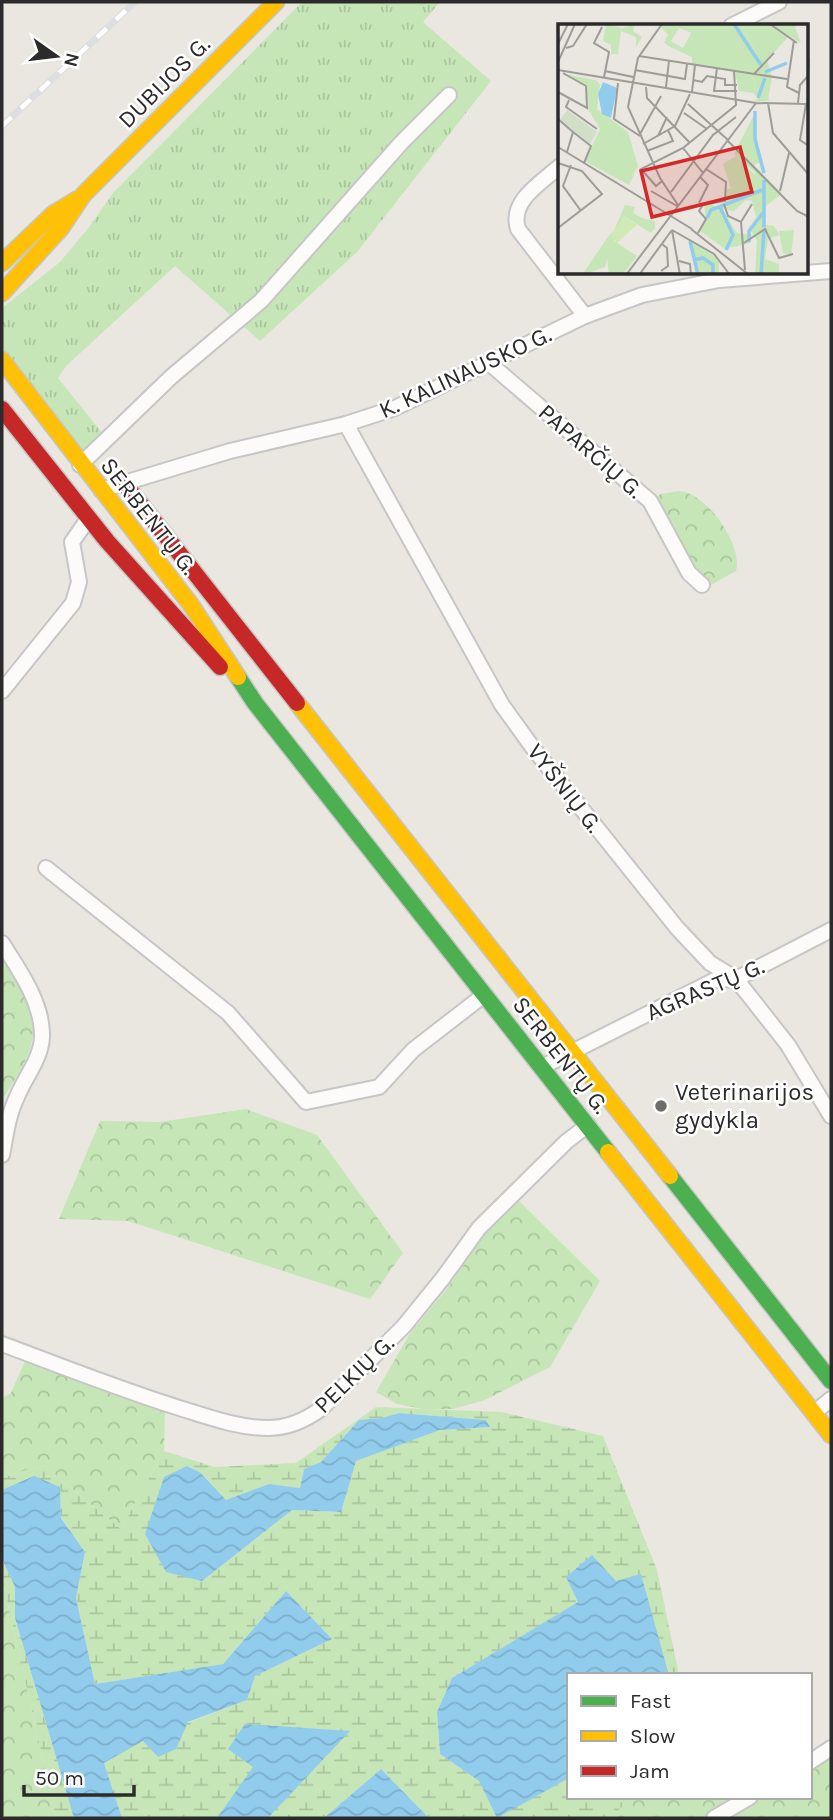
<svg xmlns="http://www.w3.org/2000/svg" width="833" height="1820" font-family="Karla,sans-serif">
	<defs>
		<pattern id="grass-tufts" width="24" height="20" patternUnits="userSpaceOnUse" patternTransform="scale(1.75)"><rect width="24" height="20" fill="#c6e6b7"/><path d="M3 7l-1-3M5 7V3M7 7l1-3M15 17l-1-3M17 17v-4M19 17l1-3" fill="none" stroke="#aac59e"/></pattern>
		<pattern id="forest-crowns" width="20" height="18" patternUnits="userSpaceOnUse" patternTransform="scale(1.75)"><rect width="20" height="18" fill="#c6e6b7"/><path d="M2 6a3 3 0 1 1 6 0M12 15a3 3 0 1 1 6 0" fill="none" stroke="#aac59e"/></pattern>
		<pattern id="wetland-marsh" width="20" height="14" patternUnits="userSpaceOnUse" patternTransform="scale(1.75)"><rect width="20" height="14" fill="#c6e6b7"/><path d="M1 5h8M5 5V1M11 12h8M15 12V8" fill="none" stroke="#aac59e"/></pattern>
		<pattern id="water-waves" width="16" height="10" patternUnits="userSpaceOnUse" patternTransform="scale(1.75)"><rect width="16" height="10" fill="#91cced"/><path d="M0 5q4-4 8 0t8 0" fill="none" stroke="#7dafcb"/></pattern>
	</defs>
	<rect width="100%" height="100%" fill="#e9e7e0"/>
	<polygon fill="url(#grass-tufts)" points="302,2 440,2 423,22 491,81 357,252 260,341 175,266 66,366 58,378 102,433 80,453 2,351 2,308 60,262 90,226 113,193"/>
	<g fill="url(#forest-crowns)">
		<path d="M679 491C707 493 743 545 736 571L709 586 702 585 650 501 661 494Z"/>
		<path d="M2 954C11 971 26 990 31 1008 41 1043 20 1072 2 1100Z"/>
		<polygon points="246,1109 317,1135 403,1253 370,1299 128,1221 59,1219 100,1121 160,1122"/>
		<polygon points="518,1200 600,1281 550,1367 485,1400 453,1409 423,1409 397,1404 376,1392 409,1335 446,1290 485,1234"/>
		<polygon points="26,1359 165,1412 164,1451 121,1529 43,1465 2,1478 2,1398 11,1393"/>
		<polygon points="2,1577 56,1818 2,1818"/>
		<polygon points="831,1754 831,1818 612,1818 630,1797 810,1797 810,1762"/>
	</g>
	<g fill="url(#wetland-marsh)" fill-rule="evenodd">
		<path d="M376 1407 502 1412 603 1436 657 1570 679 1675H669L641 1575 579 1602 452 1678 437 1713 440 1754 479 1781 497 1817 569 1778V1797H630L612 1818H429L381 1769 324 1818H268L349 1731 254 1767 217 1818H122L104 1763 143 1740 247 1700 255 1676 332 1639 286 1591 223 1664 95 1684 76 1598 85 1552 61 1517 60 1488 4 1489 2 1496V1478L43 1465 121 1529 164 1451 215 1467 296 1463ZM399 1413 486 1420 490 1427 440 1430 355 1461 341 1512 292 1510 202 1581V1473L226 1501 269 1484 300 1488 304 1469 321 1462 359 1420 382 1418Z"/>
		<polygon points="2,1559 15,1587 15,1618 74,1818 56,1818 2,1577"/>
	</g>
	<g fill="url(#water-waves)">
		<polygon points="399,1413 486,1420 490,1427 440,1430 356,1461 341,1512 292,1510 202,1581 166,1572 145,1534 164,1477 187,1466 201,1473 226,1500 269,1484 300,1488 304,1469 321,1462 359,1420 382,1418"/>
		<polygon points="34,1476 60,1487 61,1518 85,1552 76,1598 95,1684 223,1664 286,1591 332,1639 255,1676 247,1700 188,1722 176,1749 158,1757 143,1741 104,1763 122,1818 74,1818 15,1618 15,1587 2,1559 2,1496 4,1489"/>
		<polygon points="592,1555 616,1581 641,1574 669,1675 569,1675 569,1778 497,1818 479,1781 440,1754 437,1712 452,1678 578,1602 566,1577"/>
		<polygon points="245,1724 350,1731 268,1818 217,1818 253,1767 228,1749"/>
		<polygon points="381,1769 429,1818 324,1818"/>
	</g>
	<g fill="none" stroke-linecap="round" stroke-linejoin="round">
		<defs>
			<g id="street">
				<polyline points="731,26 779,2"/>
				<path d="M560 166C541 183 509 201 518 229L585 316"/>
				<polyline points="489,363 650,501 689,573 702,585"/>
				<polyline points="346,424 502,705 533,748 677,928 710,963 736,979 788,1045 831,1116"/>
				<polyline points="80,465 171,377 261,301 402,142 449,95"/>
				<polyline points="101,490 230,451 346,424 395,408 585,316 642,295 719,280 831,271"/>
				<polyline points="2,691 73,603 79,582 72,542 88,519"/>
				<polyline points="46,868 228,1013 306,1102 379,1087 413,1050 484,995"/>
				<path d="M2 943C19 970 43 1003 42 1037 41 1059 25 1077 17 1097 8 1115 6 1135 2 1155"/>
				<polyline points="542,1067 715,980 736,979 831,930"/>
				<path d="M2 1344C64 1367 126 1392 189 1411 214 1419 241 1428 268 1428 288 1428 306 1420 322 1408L404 1326 443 1278 479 1228 566 1142 588 1125"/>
				<polyline points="814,1413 831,1399"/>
				<polyline points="810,1762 831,1748"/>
				<polyline points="714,1818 750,1797"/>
			</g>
			<g id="fast">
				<polyline points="238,677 255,703 608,1152"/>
				<polyline points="670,1176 831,1381"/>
			</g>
			<g id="slow">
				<polyline points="2,263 53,214 76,200"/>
				<polyline points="2,293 61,228 83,195 276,2"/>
				<polyline points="2,360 191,605 238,677"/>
				<polyline points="297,703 670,1176"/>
				<polyline points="608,1152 831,1435"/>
			</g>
			<g id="jam">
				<polyline points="2,409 107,541 220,667"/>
				<polyline points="124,483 297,703"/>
			</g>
		</defs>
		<use href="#street" stroke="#c6c6c6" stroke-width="18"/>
		<use href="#fast" stroke="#c6c6c6" stroke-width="19"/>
		<use href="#slow" stroke="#c6c6c6" stroke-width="19"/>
		<use href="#jam" stroke="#c6c6c6" stroke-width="19"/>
		<use href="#street" stroke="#fcfbfa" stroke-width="14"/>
		<use href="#fast" stroke="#4caf50" stroke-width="16"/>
		<use href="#slow" stroke="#ffc107" stroke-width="16"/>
		<use href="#jam" stroke="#c62828" stroke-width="16"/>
		<defs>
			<polyline id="rail" points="2,126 135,2"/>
		</defs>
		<use href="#rail" stroke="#dddedf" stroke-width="7"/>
		<use href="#rail" stroke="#fff" stroke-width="4.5" stroke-dasharray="13" stroke-linecap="butt"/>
	</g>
	<circle fill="#6e6d6a" stroke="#fff" stroke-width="2.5" cx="661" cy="1106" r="7"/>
	<g text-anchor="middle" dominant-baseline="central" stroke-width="5" stroke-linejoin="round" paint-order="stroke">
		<g font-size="24" fill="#2b2b2b" stroke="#fff">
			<text transform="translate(164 82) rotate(-45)">DUBIJOS G.</text>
			<text transform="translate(465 372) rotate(-25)">K. KALINAUSKO G.</text>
			<text transform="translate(591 451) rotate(41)">PAPARČIŲ G.</text>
			<text transform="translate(149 516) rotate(52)">SERBENTŲ G.</text>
			<text transform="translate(565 788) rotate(52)">VYŠNIŲ G.</text>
			<text transform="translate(705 989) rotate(-23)">AGRASTŲ G.</text>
			<text transform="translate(561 1055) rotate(52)">SERBENTŲ G.</text>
			<text transform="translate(354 1374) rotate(-44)">PELKIŲ G.</text>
		</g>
		<g font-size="24" fill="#2b2b2b" stroke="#fff" text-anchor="start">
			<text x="675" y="1092">Veterinarijos<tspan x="675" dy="28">gydykla</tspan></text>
		</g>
	</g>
	<g transform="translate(558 24)">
		<rect width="250" height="250" fill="#e9e7e0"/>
		<path d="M48 0 64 4 77 0 75 7 84 13 78 23V13L63 7 60 30H53V21L45 17ZM160 0H183L204 42 200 51 211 76H216L195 78 202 73 196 71 197 58 191 49 134 40V33L110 22 113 17 125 24 137 2ZM55 207 47 243 24 251 50 213Z" fill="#c6e6b7"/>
		<path d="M100 0H160L161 5 152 3 156 10 165 5 169 12 155 24 146 16 152 3 138 2 134 9 121 4 110 22 106 18 110 11ZM183 0H241L237 3 243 19 231 12 209 36 214 53 210 76 196 50 204 41ZM176 23 186 40 169 45 163 35ZM177 48 191 50 197 58 196 69 181 67ZM5 50 38 56 42 61 39 85 70 108 80 142 71 161 27 137 42 105 30 85 28 62ZM196 91 202 138 196 141 224 170 206 183 207 201 216 202 222 211 210 215 207 235 221 240V250H197L199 216 191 204 198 193 194 177 188 176 176 187 164 185 179 209 195 211 192 219 167 225 142 207 148 195 146 180 151 177 157 183 167 180 169 165H176L198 149 176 130ZM67 181 77 183 75 189 84 194 97 197V204L93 209 66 192 56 217 79 232 65 250H51L48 225ZM132 216 161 236V250H140Z" fill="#c6e6b7"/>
		<path d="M59 102 65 115 58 132 46 115 49 111 59 114ZM178 132 199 153 197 163 176 174 165 140Z" fill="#c6e6b7"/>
		<path d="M9 86 39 108 32 120 2 96Z" fill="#d2dfc7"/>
		<path d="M236 206 233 231 225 229 221 207Z" fill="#c6e6b7"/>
		<path d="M66 192 79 201 59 219 53 212Z" fill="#d0eab5"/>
		<path d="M45 58 59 64 53 94 44 90 40 70Z" fill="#91cced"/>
		<path fill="none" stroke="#91cced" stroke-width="3.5" d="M176 0 203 41M207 48 229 39M200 74 207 54M197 87V115L206 149M206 156V203M162 183 175 211 168 226M149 194 153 186 204 166M132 217 140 251M191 218V207L205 189M136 236 145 234 155 241V251M203 251 206 206"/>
		<path fill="none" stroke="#9d9c98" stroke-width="2" d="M104 0 80 34 70 83 102 154 120 181M212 0 239 19M44 3 36 19 51 28 46 53M236 16 229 63 241 69M0 20 10 0M8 24 15 22 29 0M81 32 229 55M0 38 17 0M159 44 156 67H179M0 46 198 79 251 80M77 46 127 55 129 40M47 47 75 53M196 50 216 29M135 56 144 58 149 52 167 55V61H179M60 59 56 95 82 112M88 63 89 74 132 119M108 63 111 37M0 68 29 84 28 62 5 49M134 68 137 41M11 76 8 83 39 105M210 79 215 109 251 151M240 79 242 61 250 52 251 34M130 80 170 116M248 80 242 116 251 122M126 89 149 105M0 95 15 108 9 128M15 108 33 122 26 139M82 110 103 72M100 112 109 93M170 117 239 187 251 193M85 120 117 102 132 70M0 123 134 205M125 124 145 149M89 127 115 117 110 106M0 139 24 147 44 170 0 204M13 141 5 162 23 187M104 157 98 162 83 145 125 124 178 81 176 47M93 167 119 182M222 167 231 129M113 168 155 111 178 93M141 179 150 161 142 153M166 180 170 192 183 198 194 180M183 198 187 246M133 205 191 251M114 206 156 230 172 251M114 206 122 251M140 209 148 195 141 187 145 181 167 177 168 158 148 145M186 219 207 205 221 234 235 230M121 237 132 240 133 251M103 247 110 242 109 224 104 220M68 251 198 79M81 251 114 206"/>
		<path fill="#d62828" fill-opacity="0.15" stroke="#d62828" stroke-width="3.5" d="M182 123 194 168 94 193 83 147Z"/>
		<rect width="250" height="250" fill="none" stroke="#2b2b2b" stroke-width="3.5"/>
	</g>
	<rect width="833" height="1820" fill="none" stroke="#2b2b2b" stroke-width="7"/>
	<rect x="567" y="1673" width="245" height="126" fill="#ffffff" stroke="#aaaaaa" stroke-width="2"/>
	<rect x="581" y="1696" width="35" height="10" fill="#4caf50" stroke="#aaaaaa" stroke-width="2"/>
	<text x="630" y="1708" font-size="21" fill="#2b2b2b">Fast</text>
	<rect x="581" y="1731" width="35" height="10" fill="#ffc107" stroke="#aaaaaa" stroke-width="2"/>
	<text x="630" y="1743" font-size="21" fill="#2b2b2b">Slow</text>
	<rect x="581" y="1766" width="35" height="10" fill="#c62828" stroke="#aaaaaa" stroke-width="2"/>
	<text x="630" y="1778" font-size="21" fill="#2b2b2b">Jam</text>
	<g transform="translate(56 56) rotate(104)" stroke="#ffffff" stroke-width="5" paint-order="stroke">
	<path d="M0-5L12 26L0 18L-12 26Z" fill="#2b2b2b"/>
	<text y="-10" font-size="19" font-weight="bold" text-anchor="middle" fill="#2b2b2b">N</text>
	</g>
	<path d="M24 1785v10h110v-10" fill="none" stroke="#2b2b2b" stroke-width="3.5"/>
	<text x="35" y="1785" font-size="21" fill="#2b2b2b" stroke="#ffffff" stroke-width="5" paint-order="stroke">50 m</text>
</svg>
